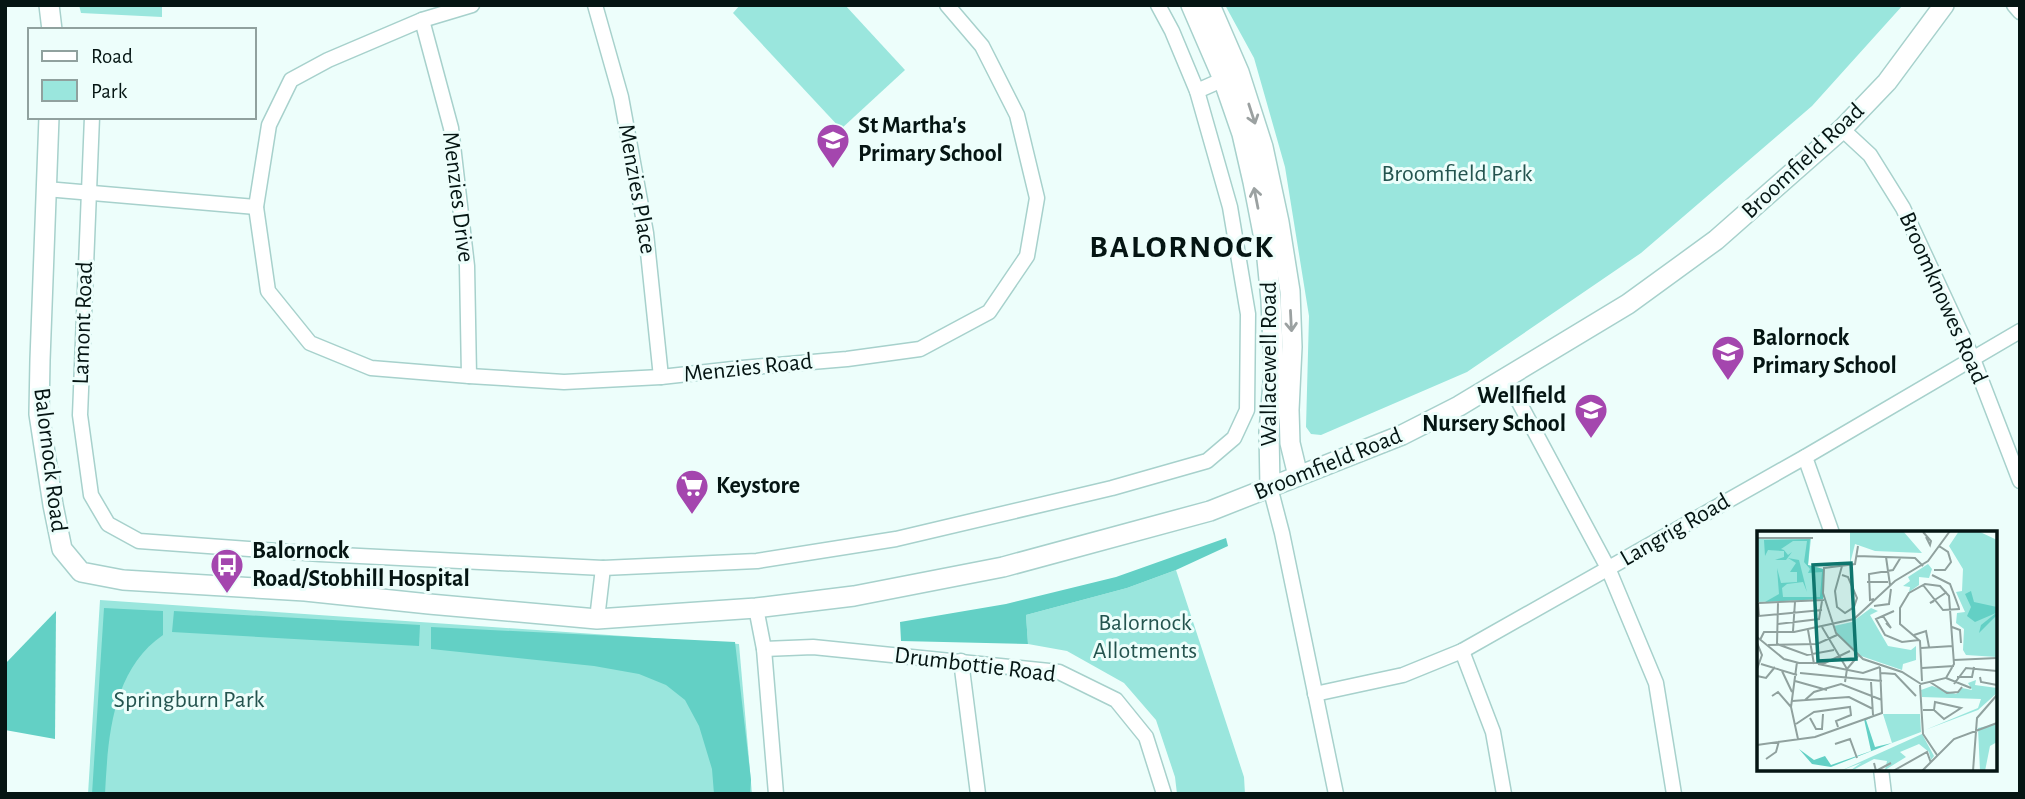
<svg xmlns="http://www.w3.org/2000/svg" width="2025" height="799" font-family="'Alegreya Sans',sans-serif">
	<rect width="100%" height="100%" fill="#edfefb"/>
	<g fill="#9ae6dd">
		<polygon points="79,5 162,5 162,17 81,13"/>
		<polygon points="740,5 845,5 905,70 841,129 733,13"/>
		<polygon points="1225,5 1903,5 1812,106 1641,253 1467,372 1321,435 1311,434 1306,427 1309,316 1285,167 1254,58"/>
		<polygon points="1176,570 1244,777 1245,794 1177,794 1175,777 1156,720 1124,683 1067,651 1028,644 1026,615 1127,588"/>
		<polygon points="100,600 739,644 752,794 88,794"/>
	</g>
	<g fill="#63d0c5">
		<polygon points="1226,538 1228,546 1176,570 1127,588 1026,615 1028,644 901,641 900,622 1006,604 1116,577"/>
		<path d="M104 608 163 611V635C112 670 108 737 105 794H92Z"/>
		<polygon points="56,611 55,739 5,730 5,664"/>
		<polygon points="174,611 420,625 419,646 172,632"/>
		<polygon points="431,627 735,642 751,780 750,794 714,794 712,769 699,726 685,700 666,685 639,674 594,666 431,649"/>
	</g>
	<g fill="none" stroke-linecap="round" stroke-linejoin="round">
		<defs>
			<g id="street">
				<polyline points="472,5 422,20 328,60 291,80 269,125 256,207 268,291 310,343 371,368 469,376 564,382 661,377 742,368 847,359 920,349 989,312 1027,256 1037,198 1017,115 982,46 947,5"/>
				<polyline points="595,5 621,97 646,233 661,377"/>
				<polyline points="2014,5 2020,12"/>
				<polyline points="422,20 451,128 467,266 469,376"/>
				<polyline points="1197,91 1231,76"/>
				<polyline points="92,117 80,415 91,495 108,524 139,541 320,554 603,568 757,561 896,539 1112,488 1207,461 1234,438 1247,410 1248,314 1230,207 1197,91 1172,31 1158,5"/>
				<polyline points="1842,129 1870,155 1903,208 1973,359 2020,481"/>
				<polyline points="46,189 256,207"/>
				<polyline points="1506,378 1608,568 1656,683 1674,794"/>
				<polyline points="1805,457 1832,533"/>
				<polyline points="1270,487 1282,533 1336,794"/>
				<polyline points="756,608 764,649 776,794"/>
				<polyline points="597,619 603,568"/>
				<polyline points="764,649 813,647 1059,672 1116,700 1146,737 1164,794"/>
				<polyline points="1462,651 1493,732 1504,794"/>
				<polyline points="961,661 978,794"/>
				<polyline points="1315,694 1403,675 1462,651 1805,457 2020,331"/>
				<polyline points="1881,769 1884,794"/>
			</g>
			<g id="secondary">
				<polyline points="49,5 52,30"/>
				<polyline points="1191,5 1223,79 1242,134 1253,182 1266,249 1271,300 1274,371 1269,432 1270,487"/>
				<polyline points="1210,5 1239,72 1263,147 1279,222 1290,291 1292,347 1289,410 1290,443 1298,476"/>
				<polyline points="49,117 40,360 39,414 53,505 62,549 81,572 123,580 305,591 429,604 597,619 756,608 854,596 1003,567 1210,511 1402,435 1459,406 1628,304 1716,240 1842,129 1887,82 1944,5"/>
			</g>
		</defs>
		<use href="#street" stroke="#a7d1cc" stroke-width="17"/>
		<use href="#secondary" stroke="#a7d1cc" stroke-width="22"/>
		<use href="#street" stroke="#fff" stroke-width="14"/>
		<use href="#secondary" stroke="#fff" stroke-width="19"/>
	</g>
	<defs><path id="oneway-shaft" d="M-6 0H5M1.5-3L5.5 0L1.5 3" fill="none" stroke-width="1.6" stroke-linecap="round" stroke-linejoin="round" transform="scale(1.75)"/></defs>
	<g stroke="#9ba1a1">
		<use href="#oneway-shaft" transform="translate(1252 114) rotate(72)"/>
		<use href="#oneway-shaft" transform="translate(1256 198) rotate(-101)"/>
		<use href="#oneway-shaft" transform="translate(1291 321) rotate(87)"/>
	</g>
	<defs>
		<symbol id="school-pin" viewBox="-11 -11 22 30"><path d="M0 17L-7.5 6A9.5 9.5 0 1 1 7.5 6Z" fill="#a446ae" stroke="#edfefb"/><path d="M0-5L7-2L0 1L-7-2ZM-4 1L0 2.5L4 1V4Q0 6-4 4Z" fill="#fff"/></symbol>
		<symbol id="supermarket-pin" viewBox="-11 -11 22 30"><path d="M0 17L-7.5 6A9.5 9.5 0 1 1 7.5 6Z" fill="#a446ae" stroke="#edfefb"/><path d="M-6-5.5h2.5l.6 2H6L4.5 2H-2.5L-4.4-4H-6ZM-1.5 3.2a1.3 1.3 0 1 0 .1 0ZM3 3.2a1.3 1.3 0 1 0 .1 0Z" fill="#fff"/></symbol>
		<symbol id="bus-pin" viewBox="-11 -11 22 30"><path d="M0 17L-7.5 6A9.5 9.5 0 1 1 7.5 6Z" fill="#a446ae" stroke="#edfefb"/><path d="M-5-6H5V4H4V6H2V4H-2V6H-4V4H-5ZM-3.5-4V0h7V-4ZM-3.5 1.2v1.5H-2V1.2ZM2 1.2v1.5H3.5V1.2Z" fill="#fff"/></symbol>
	</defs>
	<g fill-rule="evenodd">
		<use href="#school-pin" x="814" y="121" width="38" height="52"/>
		<use href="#school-pin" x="1709" y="333" width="38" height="52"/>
		<use href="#school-pin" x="1572" y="391" width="38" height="52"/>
		<use href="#supermarket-pin" x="673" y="467" width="38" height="52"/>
		<use href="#bus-pin" x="208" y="546" width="38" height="52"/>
	</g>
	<g text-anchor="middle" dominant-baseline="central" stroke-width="6" stroke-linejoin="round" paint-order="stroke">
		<g font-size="24" font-weight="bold" fill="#051513" stroke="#edfefb" text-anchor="start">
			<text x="858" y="126">St Martha's<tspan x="858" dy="28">Primary School</tspan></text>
			<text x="1752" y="338">Balornock<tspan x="1752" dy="28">Primary School</tspan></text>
			<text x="1566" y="396" text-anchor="end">Wellfield<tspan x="1566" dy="28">Nursery School</tspan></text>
			<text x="716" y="486">Keystore</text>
			<text x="252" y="551">Balornock<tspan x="252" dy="28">Road/Stobhill Hospital</tspan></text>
		</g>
		<g font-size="24" fill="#051513" stroke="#edfefb">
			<text transform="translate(1803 161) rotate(-43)">Broomfield Road</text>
			<text transform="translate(637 189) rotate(80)">Menzies Place</text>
			<text transform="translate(458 197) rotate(83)">Menzies Drive</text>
			<text transform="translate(1943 298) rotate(66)">Broomknowes Road</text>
			<text transform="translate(83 323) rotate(-88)">Lamont Road</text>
			<text transform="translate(1269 364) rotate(-90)">Wallacewell Road</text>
			<text transform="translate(748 368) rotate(-6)">Menzies Road</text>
			<text transform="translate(50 460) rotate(83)">Balornock Road</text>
			<text transform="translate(1328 464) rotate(-22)">Broomfield Road</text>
			<text transform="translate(1675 530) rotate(-30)">Langrig Road</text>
			<text transform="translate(975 665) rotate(7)">Drumbottie Road</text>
		</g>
		<g font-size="24" fill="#24544f" stroke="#edfefb">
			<text x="1457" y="174">Broomfield Park</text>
			<text x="1145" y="623">Balornock<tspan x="1145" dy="28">Allotments</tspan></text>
			<text x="189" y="700">Springburn Park</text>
		</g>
		<g font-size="32" font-weight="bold" letter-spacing="2" fill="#051513" stroke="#edfefb">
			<text x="1182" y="247">BALORNOCK</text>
		</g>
	</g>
	<g transform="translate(1757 531)">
		<rect width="240" height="240" fill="#edfefb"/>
		<path d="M93 0H146L165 22 118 20 98 13 93 33ZM202 0H221L240 9V126L209 124 206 119 207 98 199 92 200 82 208 81 199 61 205 60 206 38 192 15ZM0 8H54L51 34 66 38V68L1 71ZM171 33 175 38 172 47 162 46V54L152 61 153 56 146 55 153 50 151 46ZM114 77 121 80 113 84 131 115 154 119 159 115V129L146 133 145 139 101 124 80 102 77 95 95 91ZM219 149 218 154 240 157V162L221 179 168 199 221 177 224 168 165 166 164 159 175 155 199 163 205 157 215 159 211 152ZM126 183H163L164 201 135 212ZM240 193V211L233 215 228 240H223L221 197ZM165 203 177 225 174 229 172 221 162 213 143 221 149 226 128 239 130 230 117 228 98 238 94 239 104 232 83 240Z" fill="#9ae6dd"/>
		<path d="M53 8 51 34 66 38V68L8 71 22 63 20 37 24 52 40 51V41H33L39 32 31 27 42 29 50 61 46 51 30 53 25 57 26 66H63L65 41 51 42 53 38 47 31 50 10H36L24 18 27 19 31 24 35 21 29 29H18L27 26V20L11 19 8 25 7 9ZM214 60 217 71 240 76V84L222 102 224 94 239 82 218 91 210 85 214 76 208 63ZM116 186 109 189 118 216 135 212 74 236 55 233 42 218 57 229 68 225 74 234 114 220 107 188Z" fill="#63d0c5"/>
		<path fill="none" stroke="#90a19e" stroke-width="2" d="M166 1 174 10 173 14 169 6M0 7H56M101 15 98 33 67 37 66 62 79 102 106 128 145 141 164 153 189 147 197 133 192 65 183 55 168 53 152 62 143 77V93L163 110 165 150M100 25 158 27 166 35M129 26 133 54M177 39H188L194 31 191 21 182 15M85 44 91 46 100 67 97 76 88 82 80 76 78 60 85 35M175 44 193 53 202 77M110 51H131M166 54 186 79 203 78M117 68 113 69 112 43 136 39 144 26M177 70 173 72 190 61M1 72 2 85 65 79M2 72 67 69M117 75 132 73 134 58M137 80 119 88 128 104 145 111 162 109M126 85 134 97 129 92M21 93 62 88 65 70M65 96 90 138M195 96 203 99 204 112M51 99 57 133M36 100 38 71M157 104 169 100 172 116M0 106 27 128 42 132H68L93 120M3 109 7 101H37L97 88 138 50 171 30 193 0M0 112 5 124 0 138M20 113 50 124 77 119M20 113 21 72M11 114 60 113 80 104M164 117 196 115M197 129 240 127M40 131 34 176 41 208M4 133 40 144M61 133 106 142 123 136M165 137 197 135M25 140 35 161M43 142 125 150M124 142 138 143 159 165M0 145 9 147 18 136M200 146H215L217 136M223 146 224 151 240 154M189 147 214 157M38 150 70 159M88 151 90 138 101 125M114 151 116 184M173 151 190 162 201 161 205 156M197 153 209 137 240 140M163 154 166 203 180 224M15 165 21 161 34 176M48 169 57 161 84 153 125 169M35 170 92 166 116 178M166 179H177L187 188 204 177 178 171 177 179M53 187 59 198H65L66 183M39 193 57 181 93 176 94 184 79 190 81 196M78 213 93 208 100 227M0 214 58 206 125 182 123 136M9 228 19 221 22 210M117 232 119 240 134 232M136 240 170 221 174 232M165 240 197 208 240 192M216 240 220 187 240 164"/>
		<path fill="#0f766e" fill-opacity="0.15" stroke="#0f766e" stroke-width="3.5" d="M94 32 99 128 61 130 56 34Z"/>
		<rect width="240" height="240" fill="none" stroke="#051513" stroke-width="3.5"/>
	</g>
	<rect width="2025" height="799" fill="none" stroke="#051513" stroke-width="14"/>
	<rect x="28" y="28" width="228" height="91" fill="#edfefb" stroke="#90a19e" stroke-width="2"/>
	<rect x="42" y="51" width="35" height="10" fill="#ffffff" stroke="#90a19e" stroke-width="2"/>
	<text x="91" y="63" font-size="21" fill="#051513">Road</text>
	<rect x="42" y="80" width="35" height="21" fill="#9ae6dd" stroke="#90a19e" stroke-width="2"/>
	<text x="91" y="98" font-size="21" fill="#051513">Park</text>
</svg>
